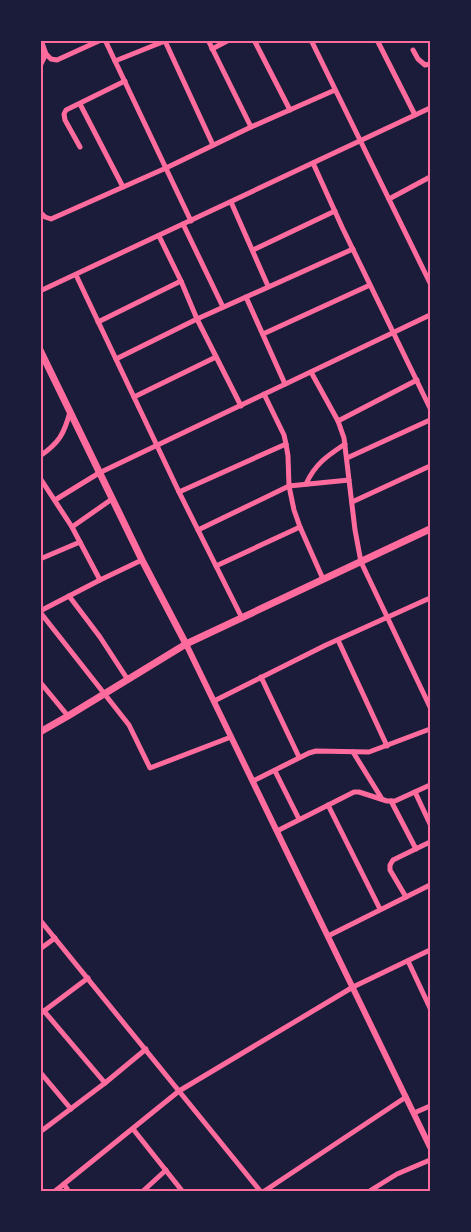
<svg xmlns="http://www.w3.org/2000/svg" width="471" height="1232" font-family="Arial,sans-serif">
	<rect width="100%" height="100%" fill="#1b1b3a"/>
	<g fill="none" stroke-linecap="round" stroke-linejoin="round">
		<g stroke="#ff6b9d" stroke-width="5">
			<polyline points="41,40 46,54 51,59 57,60 101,40"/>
			<polyline points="105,40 191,221"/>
			<polyline points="208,40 251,127"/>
			<polyline points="254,40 290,110"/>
			<polyline points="311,40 430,283"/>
			<polyline points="377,40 415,115"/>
			<polyline points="165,41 213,145"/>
			<polyline points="212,49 229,40"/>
			<polyline points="413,50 418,59 425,65 430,64"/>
			<polyline points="115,61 165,41"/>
			<polyline points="40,66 46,54"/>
			<polyline points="80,104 123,187"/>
			<polyline points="80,147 65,120 64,114 66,110 125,81"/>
			<polyline points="313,163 342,227 430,408"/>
			<polyline points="389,199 430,177"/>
			<polyline points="231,202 268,286"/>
			<polyline points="40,212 45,217 51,219 166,168 251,127 335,90"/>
			<polyline points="183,224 223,307"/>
			<polyline points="159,236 181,281 197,319 241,406"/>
			<polyline points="253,250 335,211"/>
			<polyline points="76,275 179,492 242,618"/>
			<polyline points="40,291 430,108"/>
			<polyline points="246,297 285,384"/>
			<polyline points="98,322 181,281"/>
			<polyline points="263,334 370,285"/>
			<polyline points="116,359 197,319 353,249"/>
			<polyline points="311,372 338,421 344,438 355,530 361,562 430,707"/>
			<polyline points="264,394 284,435 286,444 288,456 289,486 294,510 300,527 323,579"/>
			<polyline points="134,397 216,357"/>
			<polyline points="338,421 417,380"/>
			<path d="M40 456C59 443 64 434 70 412"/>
			<polyline points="347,458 430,420"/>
			<polyline points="40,478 72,527 100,580"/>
			<path d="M306 484C315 464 327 456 345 444"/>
			<polyline points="179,492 286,444"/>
			<polyline points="55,500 99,473 430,315"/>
			<polyline points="352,502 430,466"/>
			<polyline points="72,527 112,499"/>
			<polyline points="198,530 289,486 349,480"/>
			<polyline points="40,559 80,542"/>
			<polyline points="216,566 300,527"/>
			<polyline points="69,596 100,637 128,680"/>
			<polyline points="40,611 100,580 142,560"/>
			<polyline points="40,612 129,725 150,768 231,737"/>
			<polyline points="338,640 387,746"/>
			<polyline points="261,677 299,757"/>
			<polyline points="40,682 68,716"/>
			<polyline points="214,701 326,645 430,598"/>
			<polyline points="353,752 382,799"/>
			<polyline points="275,771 299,819"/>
			<polyline points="253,781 309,753 316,751 369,752 430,729"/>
			<polyline points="415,792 430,824"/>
			<polyline points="391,801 416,849"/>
			<polyline points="328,805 380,909"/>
			<polyline points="277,831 354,792 359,792 387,801 395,801 430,785"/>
			<polyline points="406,897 390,870 390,865 393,860 430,842"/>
			<polyline points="40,920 261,1192"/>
			<polyline points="328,936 430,885"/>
			<polyline points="40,949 55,938"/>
			<polyline points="408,961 430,1008"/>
			<polyline points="44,1011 105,1083"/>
			<polyline points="40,1014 88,978"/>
			<polyline points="40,1072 71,1109"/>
			<polyline points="414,1113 430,1106"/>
			<polyline points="133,1129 183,1192"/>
			<polyline points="40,1132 105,1083 146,1049"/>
			<polyline points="64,1184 69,1192"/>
			<polyline points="54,1192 179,1091 353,987 430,950"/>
			<polyline points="142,1192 166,1170"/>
			<polyline points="263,1192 406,1097"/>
			<polyline points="368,1192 397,1174 430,1160"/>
		</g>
		<polyline stroke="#ff6b9d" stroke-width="6" points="186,644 430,1147"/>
		<g stroke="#ff6b9d" stroke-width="7">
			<polyline points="40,350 142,560 186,644"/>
			<polyline points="40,732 68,716 186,644 430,529"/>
		</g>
	</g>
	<rect width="471" height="1232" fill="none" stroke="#1b1b3a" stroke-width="84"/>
	<rect x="42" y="42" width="387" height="1148" fill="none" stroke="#ff6b9d" stroke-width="2"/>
</svg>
